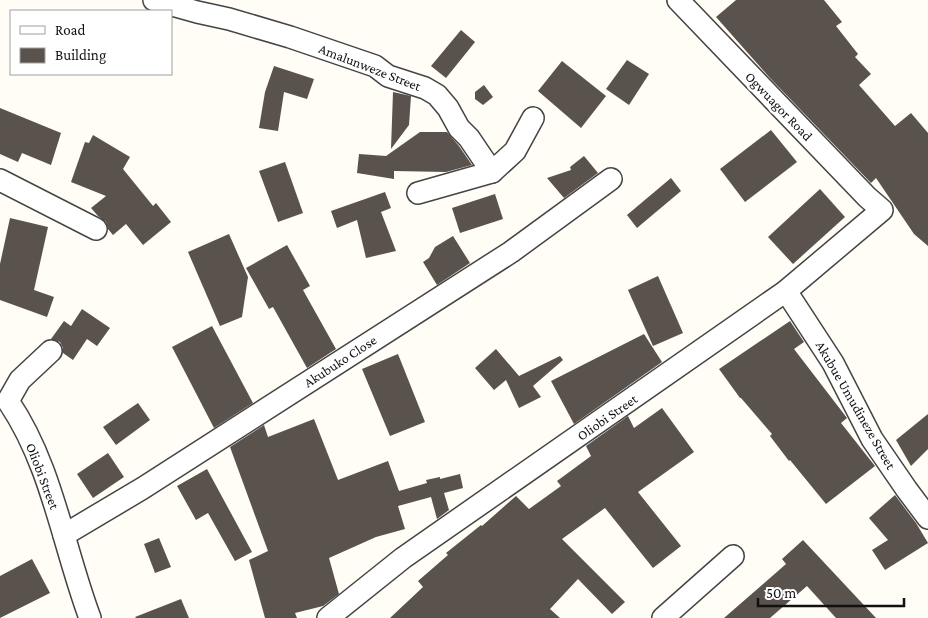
<svg xmlns="http://www.w3.org/2000/svg" width="928" height="618" font-family="'Crimson Pro',serif">
	<rect width="100%" height="100%" fill="#fffdf5"/>
	<g fill="#5a524d">
		<polygon points="736,0 824,0 842,22 836,26 858,54 855,57 871,74 859,85 895,126 911,113 928,133 928,246 914,234 876,178 871,183 769,77 716,17"/>
		<polygon points="461,30 475,42 446,78 431,66"/>
		<polygon points="627,60 649,74 629,105 606,89"/>
		<polygon points="562,61 606,96 581,128 538,91"/>
		<polygon points="274,66 314,79 307,99 284,92 278,131 259,128 265,92"/>
		<polygon points="484,85 493,97 483,105 475,99 475,92"/>
		<polygon points="393,92 411,96 409,125 391,149"/>
		<polygon points="0,108 61,133 51,165 22,153 18,162 0,154"/>
		<polygon points="771,130 797,162 745,202 720,169"/>
		<polygon points="420,132 447,132 459,146 472,165 446,172 394,171 394,179 357,173 359,154 386,156"/>
		<polygon points="93,135 130,157 123,169 153,206 156,203 171,222 143,245 126,224 113,235 108,229 106,222 98,216 91,208 106,196 71,182 85,142 89,143"/>
		<polygon points="584,156 598,173 564,198 547,178 571,170 570,167"/>
		<polygon points="285,162 303,213 278,222 259,171"/>
		<polygon points="671,178 681,191 637,228 627,215"/>
		<polygon points="820,189 845,217 793,264 768,237"/>
		<polygon points="385,192 391,208 381,212 396,251 366,258 357,220 337,228 331,211"/>
		<polygon points="495,194 503,219 460,233 452,208"/>
		<polygon points="10,218 48,227 34,290 54,297 47,317 0,300 0,264"/>
		<polygon points="229,234 248,277 242,317 220,326 188,252"/>
		<polygon points="453,236 470,263 437,285 423,262 429,258 435,247"/>
		<polygon points="287,245 310,286 303,290 336,349 307,368 273,307 269,309 246,268"/>
		<polygon points="658,276 683,333 653,346 628,290"/>
		<polygon points="82,309 110,328 97,346 87,339 73,360 63,353 63,348 60,342 51,339 64,321 71,326"/>
		<polygon points="790,321 804,342 794,349 847,418 841,423 875,466 826,504 790,460 789,461 770,436 772,434 741,398 740,398 719,369"/>
		<polygon points="212,326 253,403 214,428 172,347"/>
		<polygon points="644,334 662,362 574,424 551,381"/>
		<polygon points="496,349 519,376 560,356 563,360 533,386 541,397 519,408 506,380 494,390 475,368"/>
		<polygon points="398,354 425,422 390,436 362,369"/>
		<polygon points="138,403 150,420 116,445 103,427"/>
		<polygon points="662,408 694,452 638,492 681,546 653,568 605,508 562,539 625,602 612,614 578,579 550,609 560,618 390,618 423,587 418,581 448,555 446,553 481,525 482,526 516,496 529,509 561,486 557,481 591,456 586,446 628,416 634,428"/>
		<polygon points="928,414 928,449 911,466 896,440"/>
		<polygon points="314,419 338,480 388,461 399,491 427,483 426,480 440,477 440,479 460,474 463,488 444,493 449,510 437,519 431,497 398,506 405,529 376,537 329,558 339,594 323,606 295,613 297,618 265,618 249,560 268,551 230,447 264,425 268,437"/>
		<polygon points="108,453 124,477 93,498 77,474"/>
		<polygon points="207,469 252,552 235,561 208,513 196,520 177,486"/>
		<polygon points="895,495 916,523 928,543 885,570 872,550 888,540 869,518"/>
		<polygon points="159,538 171,567 155,573 144,544"/>
		<polygon points="803,540 876,618 836,618 807,586 770,618 724,618 786,564 782,559"/>
		<polygon points="32,559 50,593 0,618 0,576"/>
		<polygon points="181,599 189,618 136,618 135,617"/>
	</g>
	<g fill="none" stroke-linecap="round" stroke-linejoin="round">
		<defs>
			<g id="minor">
				<polyline points="154,0 197,12 229,19 290,37 375,66 388,76 425,88 437,95 448,108 459,128 469,138 492,172"/>
				<polyline points="0,180 96,229"/>
				<polyline points="418,193 492,172 515,151 533,118"/>
				<polyline points="786,291 833,363 872,439 907,490 928,518"/>
				<path d="M51 351 20 380 8 401C52 465 63 546 90 618"/>
				<polyline points="64,535 143,488 511,252 611,179"/>
				<polyline points="328,618 403,558 786,291 882,210 867,197 678,0"/>
				<polyline points="663,618 733,556"/>
			</g>
		</defs>
		<use href="#minor" stroke="#444" stroke-width="24"/>
		<use href="#minor" stroke="#fff" stroke-width="21"/>
	</g>
	<g text-anchor="middle" dominant-baseline="central" stroke-width="5" stroke-linejoin="round" paint-order="stroke">
		<g font-size="14" fill="#111" stroke="#fff">
			<text transform="translate(370 67) rotate(21)">Amalunweze Street</text>
			<text transform="translate(779 106) rotate(46)">Ogwuagor Road</text>
			<text transform="translate(340 361) rotate(-33)">Akubuko Close</text>
			<text transform="translate(856 405) rotate(60)">Akubue Umudineze Street</text>
			<text transform="translate(607 417) rotate(-35)">Oliobi Street</text>
			<text transform="translate(43 476) rotate(69)">Oliobi Street</text>
		</g>
	</g>
	<rect x="10" y="10" width="162" height="65" fill="#ffffff" stroke="#a0a0a0"/>
	<rect x="20" y="26" width="25" height="8" fill="#ffffff" stroke="#a0a0a0"/>
	<text x="55" y="35" font-size="15" fill="#111111">Road</text>
	<rect x="20" y="48" width="25" height="15" fill="#5a524d" stroke="#a0a0a0"/>
	<text x="55" y="60" font-size="15" fill="#111111">Building</text>
	<path d="M758 598v8h146v-8" fill="none" stroke="#111111" stroke-width="2.5"/>
	<text x="766" y="598" font-size="15" fill="#111111" stroke="#ffffff" stroke-width="4" paint-order="stroke">50 m</text>
</svg>
